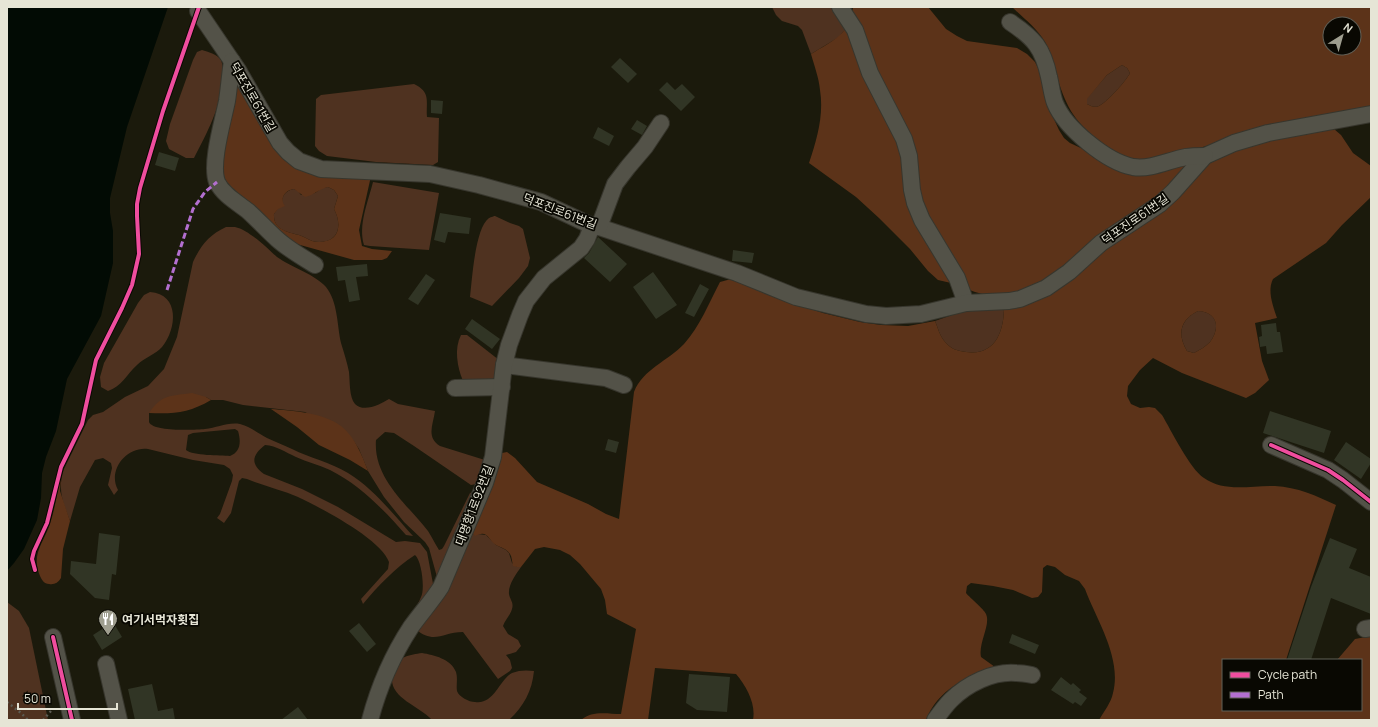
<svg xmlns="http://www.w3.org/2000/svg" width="1378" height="727" font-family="Manrope,'Noto Sans KR',sans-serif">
	<rect width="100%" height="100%" fill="#1b1a0c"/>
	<g fill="#4f3220" fill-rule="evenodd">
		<polygon points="772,7 835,7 848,26 839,37 811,54 802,30 798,26 782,21 776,15"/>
		<path d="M202 50C208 52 217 54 221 60 223 65 223 73 223 78 221 107 207 133 194 158H186L169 149 166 141 170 124 193 60 197 52Z"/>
		<path d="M1122 65 1127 68 1130 73C1126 81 1107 102 1099 106 1094 108 1091 106 1087 104V98L1107 75Z"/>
		<path d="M414 84C431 92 426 101 427 117L439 118 438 162 433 165 376 162 327 156 319 151 315 146 316 99 321 95Z"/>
		<path d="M373 182 439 193 429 250 370 246 364 245C358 225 368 202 373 182Z"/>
		<path d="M328 187 334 190 338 196 334 209C342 224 340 242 319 242 310 242 306 237 299 235 286 232 273 229 274 214L282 202C282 195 287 190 294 189L298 191 301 195 315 193 322 188Z"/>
		<path d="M495 216 510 223 519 226 523 229 530 258 528 266 519 278 492 306 470 297C472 280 475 228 489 218 489 218 494 216 495 216Z"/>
		<path d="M226 227C229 227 232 227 235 227 249 230 267 248 277 257 291 267 316 275 326 287 338 302 337 325 341 343 344 353 347 362 349 372 350 381 349 397 355 404 364 413 381 404 389 399L398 404 435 411C433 425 426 437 440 446L488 461 476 484 471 485 414 446 394 433 385 432 376 440C373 478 407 504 428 531 432 537 435 544 439 550L442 549 444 546 468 497 470 493 473 492 437 577 429 548 425 542 404 522 384 497 368 471 359 449 353 440 305 412 243 405 223 400H211L206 397 149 413C149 415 149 419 149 422 153 432 195 430 205 429 217 428 227 422 240 424 251 427 257 433 267 438 275 442 284 445 292 449 310 458 330 462 348 473 373 488 393 514 413 536L406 535C384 510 360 485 330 470 319 465 307 462 296 457 285 452 277 446 265 445 252 455 250 464 264 474L302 489 338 507 396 542 405 541 420 543 427 552 434 589 405 624C410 615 417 607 421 597 425 590 422 561 415 555 395 568 378 586 363 604L361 599 388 569 389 562C381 539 321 508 298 497 282 490 264 486 247 479L242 478 239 481 231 513 224 523 217 518 220 514 232 481 233 475 230 469 224 465 193 460 148 449C127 446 107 470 118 490L114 495 108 485 112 468 111 463 103 458 95 460 80 487 70 521C63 503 57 489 64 469L88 420 93 415 103 412 125 397 148 386 164 369 177 337 193 262C201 245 209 235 226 227ZM235 429 238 431C241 441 241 452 230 456 220 455 193 456 186 450L188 435 193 433Z"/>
		<path d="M150 292C180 294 177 329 162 347 155 355 145 357 137 365 127 374 121 387 108 391L101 387 100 377 104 363 138 303 144 295Z"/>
		<path d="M1004 307C1004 332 995 356 966 352 958 351 951 349 946 343 940 337 938 328 935 321L969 309Z"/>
		<path d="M1198 311C1217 312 1221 327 1210 342 1206 346 1200 350 1194 353L1187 351C1177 334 1180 320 1198 311Z"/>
		<path d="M461 335H467L499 360 495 379 463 381C457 367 454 348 461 335Z"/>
		<path d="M470 529 478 534 486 535 496 545 506 550 509 553 512 563 517 567H521C516 574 508 585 509 594 510 600 514 602 512 609 510 616 505 620 503 626L508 634 518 640 521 646 516 652 506 655 510 660 512 668 510 671 498 679 463 632C442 632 435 645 415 629Z"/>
		<polygon points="7,602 19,611 29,628 48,720 7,720"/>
		<path d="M422 653C434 655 451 659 456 672 458 679 456 685 457 691 459 697 469 702 475 702 494 705 499 680 512 673 519 670 527 670 534 671 532 691 524 706 509 720H432C416 703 383 697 394 668 399 656 410 655 422 653Z"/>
	</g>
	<g fill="#5c3319" fill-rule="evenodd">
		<path d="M853 7H928L946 29 957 36 967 41 1017 48 1027 54 1035 62 1042 76 1053 117 1059 130 1064 138 1070 143 1096 155 1180 165H1185V170L1169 192 1033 290 990 296 975 292 951 283 938 280 928 271 910 249 879 218 856 197 809 163C817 139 824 115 820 90 819 78 814 65 811 54 832 41 851 34 853 7Z"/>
		<path d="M1012 7H1371V107C1322 118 1272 128 1224 141 1202 147 1153 163 1132 160 1115 157 1085 131 1075 117 1065 103 1060 87 1055 70 1053 61 1050 50 1045 42 1037 28 1023 18 1012 7ZM1330 24H1354V48H1330ZM1122 65 1127 68 1130 73C1126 81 1107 102 1099 106 1094 108 1091 106 1087 104V99L1107 75Z"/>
		<path d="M237 77 280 151 371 176 359 230 362 246 372 249 392 251 387 258 382 260H354L293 243 228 189 221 171 222 154ZM328 187 334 190 338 196 334 209C342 224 340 242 319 242 310 242 306 237 299 235 287 232 273 229 274 214L278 209 285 206C279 199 285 190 294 189L305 197C314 195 319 189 328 187Z"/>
		<path d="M1334 129 1341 135 1353 153 1371 166V197L1342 225 1326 243 1273 279C1267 291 1273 306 1277 318L1255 323 1262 361 1269 380 1255 393 1246 398 1182 373 1153 358 1140 370 1128 386 1127 396 1131 404 1140 408 1149 407 1155 408 1162 415C1171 430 1190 469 1204 478 1225 493 1251 485 1275 486 1297 487 1317 496 1336 505L1286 660H1223V710H1361V660H1337L1355 639 1371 636V720H1099C1104 711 1111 703 1113 693 1122 658 1097 621 1085 589L1079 581 1065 575 1055 567 1047 565 1043 568 1042 592 1038 597 1032 598 1013 590 993 586 971 583 967 586 966 593C970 598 984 609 986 614 991 625 978 643 981 657L995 667C967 675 937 691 926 720H753C756 704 747 687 736 674L655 668 648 720H581C592 710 608 714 621 714L636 629 607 614 605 600 601 589 580 564 570 555 560 550 544 547 535 549 521 567H517L513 566C512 562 512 557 510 554 506 548 501 548 496 545 488 540 488 529 475 536L470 529 496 459 502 453 507 452 515 458 537 482 588 504 606 514 619 519 634 392C643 369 668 361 684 344 700 326 709 303 720 282L731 279 792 303 823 313 860 322 881 325 908 326 935 321C938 328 940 337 946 343 951 349 958 351 966 352 995 356 1004 332 1004 307L1016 305 1207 162C1246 141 1290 136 1334 129ZM1198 311C1217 312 1221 327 1210 342 1206 346 1200 350 1194 353L1187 351C1177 334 1180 320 1198 311Z"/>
		<path d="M192 393 206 397 211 400C189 413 174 414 149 413 162 394 171 396 192 393Z"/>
		<path d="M271 409C293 411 322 412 341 426 355 437 362 455 368 471L350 460 319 445 297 427Z"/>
		<path d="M61 477 60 491 70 521 63 549 61 578C58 583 54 585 49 584 44 584 42 580 40 576 31 554 43 544 50 524 55 509 57 492 61 477Z"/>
	</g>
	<polygon fill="#020b04" points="7,7 168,7 127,127 110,198 110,213 113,231 113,263 101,316 67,379 56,431 46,457 42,473 41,498 37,520 24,549 14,563 7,571"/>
	<g fill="#313525">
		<polygon points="620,58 637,74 628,83 611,67"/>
		<polygon points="667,82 675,90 682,84 695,97 681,111 659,90"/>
		<polygon points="431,100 443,101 442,114 431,113"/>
		<polygon points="637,120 647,126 642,135 631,129"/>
		<polygon points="598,127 614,136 609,146 593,138"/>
		<polygon points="159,152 179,158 175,171 155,165"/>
		<polygon points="440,213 471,218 469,234 448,232 445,243 434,240"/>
		<polygon points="598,237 627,264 610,282 584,258 589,253"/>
		<polygon points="733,250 754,253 752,263 732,261"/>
		<polygon points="367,264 368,276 356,277 360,300 349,302 345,280 338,281 336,267"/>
		<polygon points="653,272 677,305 656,319 633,287"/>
		<polygon points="426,274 435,280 418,305 408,299"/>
		<polygon points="700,284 709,289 694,317 685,313"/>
		<polygon points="472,319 500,339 492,349 465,329"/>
		<polygon points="1276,323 1277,332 1280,332 1283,352 1267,354 1266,346 1260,347 1259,337 1262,336 1261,325"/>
		<polygon points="1270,411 1331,431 1324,453 1263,433"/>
		<polygon points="608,439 619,442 616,453 605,450"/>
		<polygon points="1346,442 1371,459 1371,463 1361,479 1334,460"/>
		<polygon points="99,533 120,536 116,575 112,574 109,600 95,598 70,574 71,561 96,564"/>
		<polygon points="1330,538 1357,549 1349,568 1371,577 1371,614 1331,598 1311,660 1287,660 1311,587"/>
		<polygon points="113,622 122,637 102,650 93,635"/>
		<polygon points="359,623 376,644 367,652 349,631"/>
		<polygon points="1012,634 1039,645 1035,654 1009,643"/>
		<polygon points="689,674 730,677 727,712 697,710 686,703"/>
		<polygon points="1061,677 1071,685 1073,683 1081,690 1079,692 1087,698 1081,706 1075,702 1073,704 1051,690"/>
		<polygon points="152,684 158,711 173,708 175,720 135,720 128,689"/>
		<polygon points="298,707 308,720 281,720"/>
	</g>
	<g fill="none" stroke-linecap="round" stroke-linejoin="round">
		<defs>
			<g id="minor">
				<polyline points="840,7 855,30 870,73 904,139 909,156 912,190 915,203 922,220 957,278 966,303"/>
				<polyline points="198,11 238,70 280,143 288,152 299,161 321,169 430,174 479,185 541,202 592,226 599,227 737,273 796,297 866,314 886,316 921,314 966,303 1009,301 1020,299 1046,288 1069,272 1101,243 1160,204 1173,192 1205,156 1234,143 1268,133 1371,114"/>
				<path d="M1010 22C1034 38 1043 48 1049 77 1051 85 1052 95 1055 103 1065 128 1107 162 1133 167 1151 170 1169 160 1186 157 1192 156 1199 156 1205 156"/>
				<path d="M232 61C230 74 229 88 227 101 223 121 210 164 217 182 223 195 238 203 248 211 258 220 267 230 277 239 288 249 302 257 315 265"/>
				<polyline points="599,227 615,184 628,167 645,147 661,123"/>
				<polyline points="504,365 606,378 624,385"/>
				<polyline points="455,388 502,387"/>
				<polyline points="1271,445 1328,470 1343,480 1371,502"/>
				<polyline points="1365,629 1371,628"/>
				<polyline points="53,637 72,720"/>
				<polyline points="106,664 119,720"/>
				<path d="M370 720C379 686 392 656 411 627 421 613 432 601 441 587L485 483 493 457 504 365 509 345 520 315 526 301 544 278 581 248 587 239 592 226"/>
				<path d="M935 720C940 713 945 706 951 700 967 684 993 671 1016 673 1021 673 1027 674 1032 675"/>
			</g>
		</defs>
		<use href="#minor" stroke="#37362d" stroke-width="18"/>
		<g stroke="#5c5b52" stroke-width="2.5" stroke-dasharray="2 3" stroke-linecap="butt">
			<polyline points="7,702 21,713 28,720"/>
			<polyline points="43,720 51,711"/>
		</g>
		<use href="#minor" stroke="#535248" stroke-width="16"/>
		<polyline stroke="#b36fd0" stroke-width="3" stroke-dasharray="6 3" stroke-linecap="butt" points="167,290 193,209 205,192 217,182"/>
		<defs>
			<g id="cycleway">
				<polyline points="1271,445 1328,470 1343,480 1371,502"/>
				<polyline points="35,570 32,559 34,551 47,523 61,467 82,424 96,360 122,308 132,285 139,254 137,216 137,204 140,188 163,111 199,7"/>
				<polyline points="53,637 72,720"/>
			</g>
		</defs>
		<use href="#cycleway" stroke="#090802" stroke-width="6"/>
		<use href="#cycleway" stroke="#ef4d9e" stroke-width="4"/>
	</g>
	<defs>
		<symbol id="restaurant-pin" viewBox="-11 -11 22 30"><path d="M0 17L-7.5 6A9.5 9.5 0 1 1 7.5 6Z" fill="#9f9e8f" stroke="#090802"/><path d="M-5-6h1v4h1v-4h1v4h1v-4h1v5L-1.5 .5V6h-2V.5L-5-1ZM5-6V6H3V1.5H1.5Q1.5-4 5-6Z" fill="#fff"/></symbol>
	</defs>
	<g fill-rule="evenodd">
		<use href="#restaurant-pin" x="97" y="608" width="22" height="30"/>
	</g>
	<g text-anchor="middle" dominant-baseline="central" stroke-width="3.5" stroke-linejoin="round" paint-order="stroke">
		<g font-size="12" fill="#e6e5d6" stroke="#090802">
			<text transform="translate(253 97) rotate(60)">덕포진로61번길</text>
			<text transform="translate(560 211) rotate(21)">덕포진로61번길</text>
			<text transform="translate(1135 219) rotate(-35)">덕포진로61번길</text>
			<text transform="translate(474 505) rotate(-69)">대명항1로92번길</text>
		</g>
		<g font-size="12" font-weight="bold" fill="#e6e5d6" stroke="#090802" text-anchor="start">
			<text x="122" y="619">여기서먹자횟집</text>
		</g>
	</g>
	<rect width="1378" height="727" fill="none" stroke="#e6e5d6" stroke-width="16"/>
	<rect x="1222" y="659" width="140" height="52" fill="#090802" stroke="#616057"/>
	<rect x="1230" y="672" width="20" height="6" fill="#ef4d9e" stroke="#616057"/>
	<text x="1258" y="679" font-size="12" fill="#e6e5d6">Cycle path</text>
	<rect x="1230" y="692" width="20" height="6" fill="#b36fd0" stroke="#616057"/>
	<text x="1258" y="699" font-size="12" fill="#e6e5d6">Path</text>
	<g transform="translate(1342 36) rotate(37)"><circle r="19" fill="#090802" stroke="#616057"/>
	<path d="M0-3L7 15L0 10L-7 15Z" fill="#9f9e8f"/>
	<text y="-6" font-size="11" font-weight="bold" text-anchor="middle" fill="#e6e5d6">N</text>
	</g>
	<path d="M18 703v6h99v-6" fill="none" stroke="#e6e5d6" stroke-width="2"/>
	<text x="24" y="703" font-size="12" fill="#e6e5d6" stroke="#090802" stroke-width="3" paint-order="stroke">50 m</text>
</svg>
